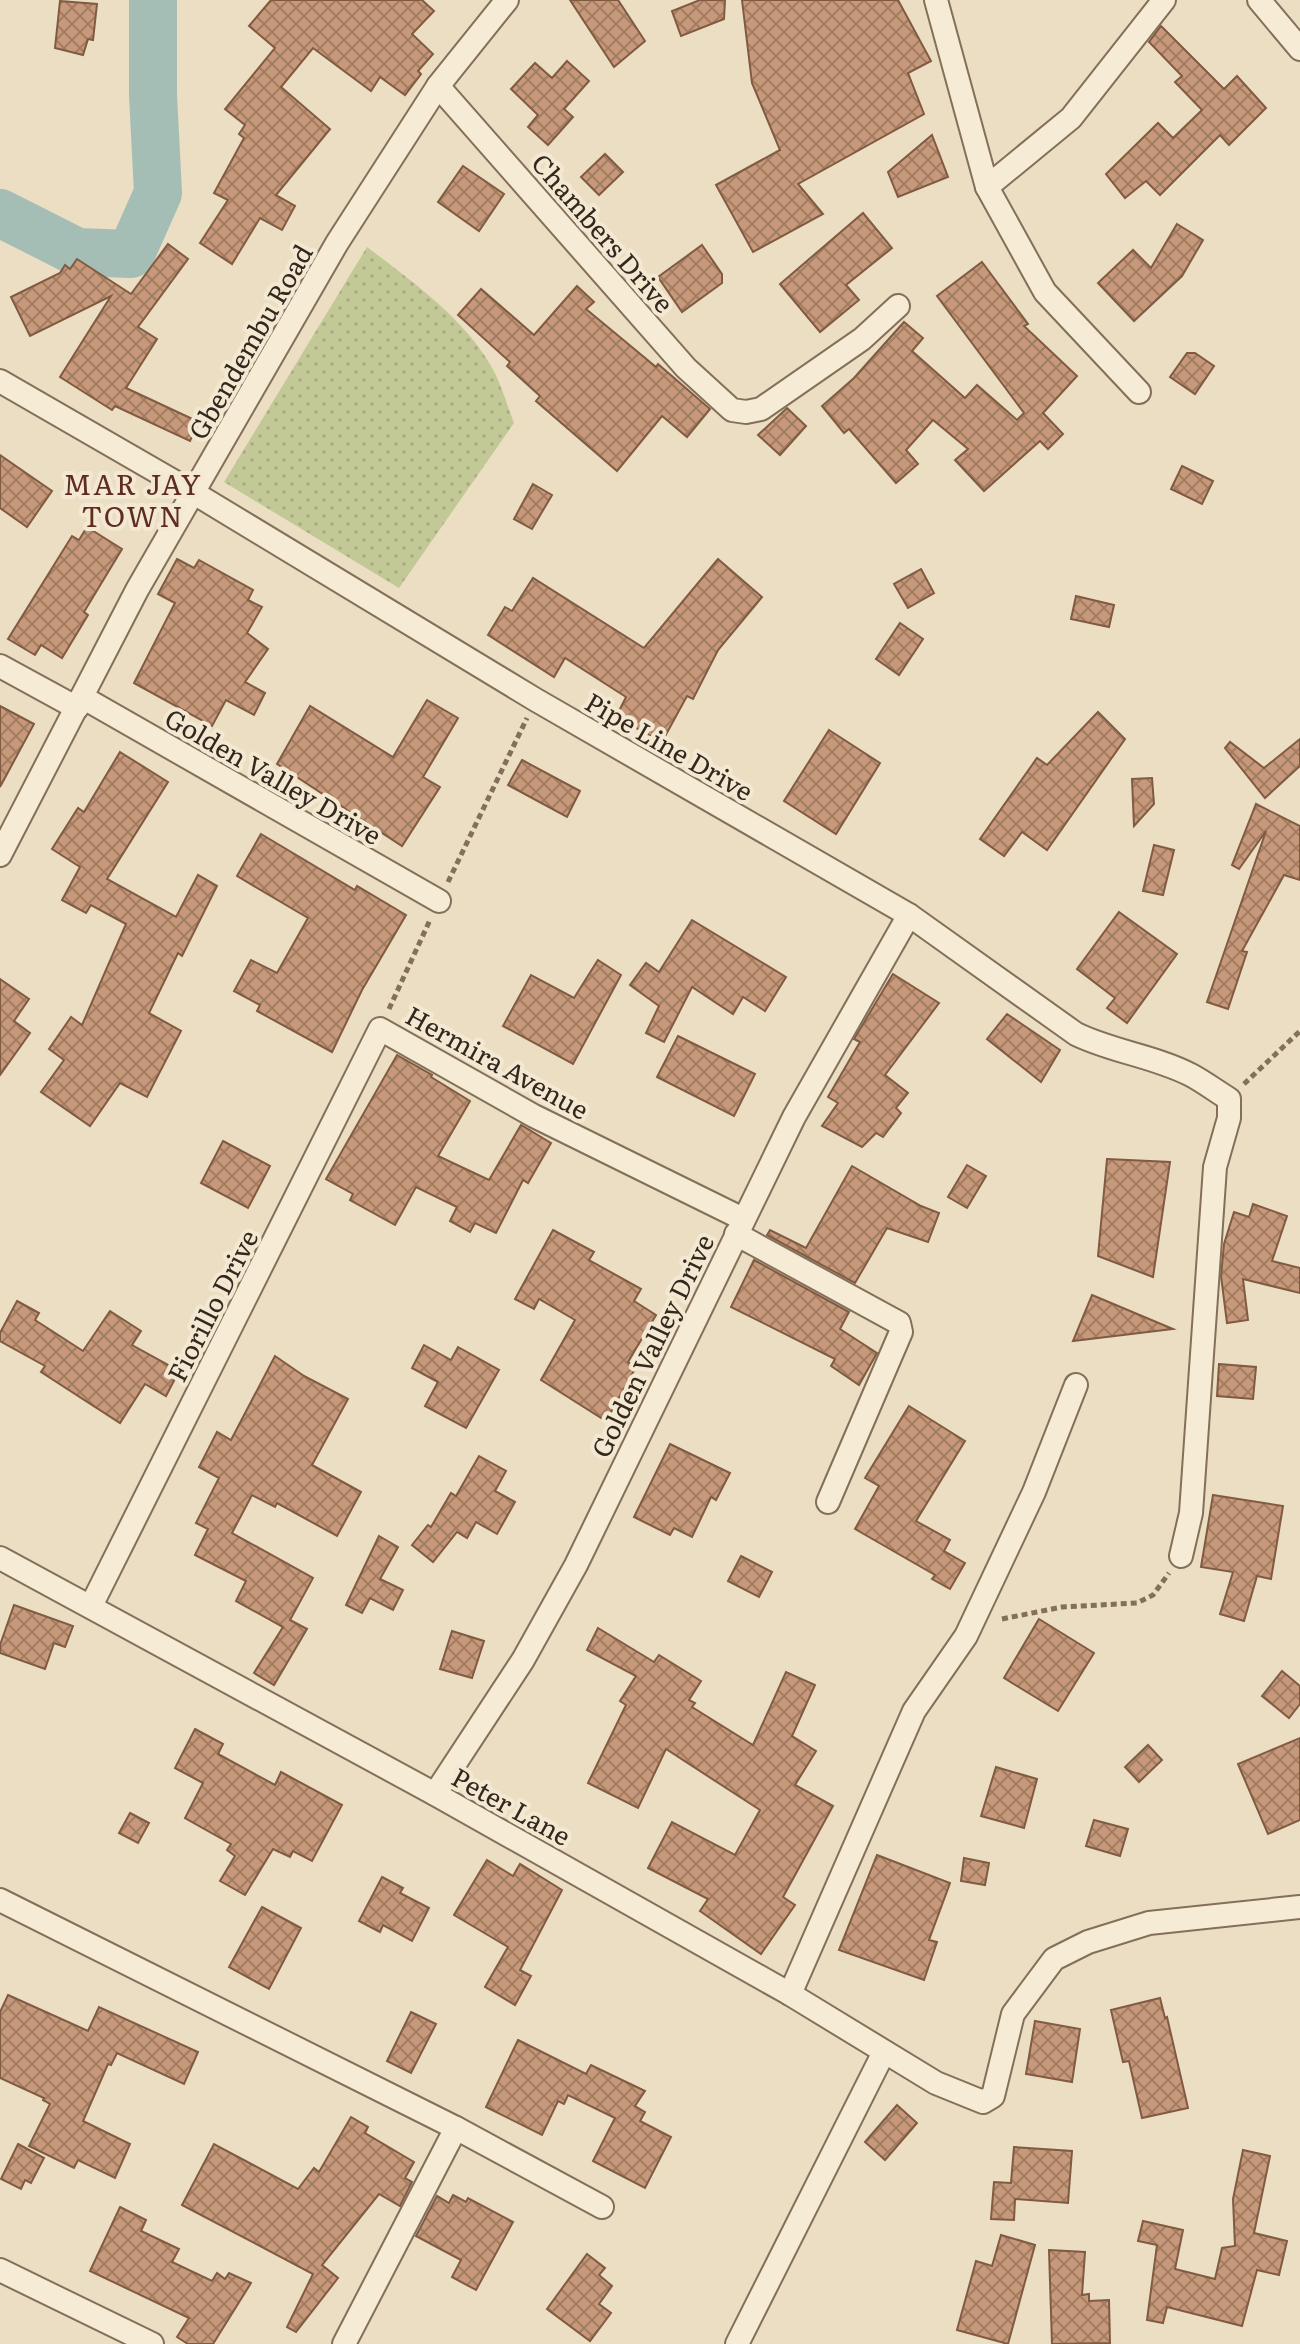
<svg xmlns="http://www.w3.org/2000/svg" width="1300" height="2344" font-family="Literata,serif">
	<defs>
		<pattern id="park-dots" width="8" height="8" patternUnits="userSpaceOnUse" patternTransform="scale(2)"><rect width="8" height="8" fill="#c3c897"/><path d="M2 2h.1M6 6h.1" fill="none" stroke="#a8ac82" stroke-width="1.8" stroke-linecap="round"/></pattern>
		<pattern id="building-cross-hatch" width="8" height="8" patternUnits="userSpaceOnUse" patternTransform="scale(2)"><rect width="8" height="8" fill="#c7997a"/><path d="M0 0l8 8M0 8l8-8" fill="none" stroke="#a27d63"/></pattern>
	</defs>
	<rect width="100%" height="100%" fill="#ebdec2"/>
	<path fill="url(#park-dots)" d="M367 247C409 279 464 318 491 366 501 383 507 405 514 423L399 588 224 482Z"/>
	<g fill="none" stroke-linecap="round" stroke-linejoin="round">
		<polyline stroke="#a4beb6" stroke-width="48" points="0,213 77,252 131,254 158,193 153,95 153,0"/>
	</g>
	<g fill="url(#building-cross-hatch)" stroke="#815a42" stroke-width="2">
		<polygon points="271,0 422,0 434,11 412,34 433,54 418,71 421,74 405,95 380,77 371,91 313,48 281,87 330,129 276,195 295,206 282,230 260,218 232,264 200,243 228,200 214,193 244,138 239,134 245,125 225,109 275,48 249,26"/>
		<polygon points="570,0 618,0 645,41 614,67"/>
		<polygon points="700,0 725,0 724,19 681,36 672,11"/>
		<polygon points="742,0 898,0 931,61 908,73 924,114 798,184 823,214 753,252 716,185 780,150 752,83"/>
		<polygon points="60,1 97,4 93,40 88,39 83,55 55,48"/>
		<polygon points="1161,26 1224,89 1237,76 1266,108 1229,145 1220,135 1160,195 1146,181 1125,198 1106,174 1158,123 1173,138 1202,110 1175,82 1182,76 1149,42"/>
		<polygon points="567,61 589,81 564,109 573,117 548,145 528,127 538,115 511,89 535,63 552,78"/>
		<polygon points="932,135 948,177 898,197 888,172"/>
		<polygon points="605,154 623,172 599,195 581,177"/>
		<polygon points="463,166 504,194 479,231 438,202"/>
		<polygon points="863,213 892,248 846,285 859,300 820,332 780,284"/>
		<polygon points="1177,224 1203,240 1182,276 1134,321 1098,283 1133,250 1151,268"/>
		<polygon points="168,244 188,259 138,327 157,339 126,388 199,422 190,441 115,406 112,410 60,377 111,296 30,336 11,297 60,273 65,265 70,269 77,259 131,294"/>
		<polygon points="702,245 722,274 722,283 682,312 658,277"/>
		<polygon points="982,262 1028,324 1024,326 1077,376 1043,413 1063,434 1048,449 1040,441 984,491 955,460 968,449 933,420 906,450 918,464 896,483 849,429 844,433 822,406 854,378 904,322 923,338 912,351 965,398 977,385 1017,420 1024,413 937,296"/>
		<polygon points="577,286 594,302 586,309 656,367 658,364 710,409 687,437 662,416 617,471 536,401 540,396 507,366 510,362 458,315 481,289 534,335"/>
		<polygon points="1187,353 1195,353 1214,366 1195,394 1170,377"/>
		<polygon points="787,408 806,426 780,455 758,435"/>
		<polygon points="0,455 52,491 27,527 0,508"/>
		<polygon points="1182,466 1213,481 1202,504 1171,489"/>
		<polygon points="533,484 552,495 532,529 514,519"/>
		<polygon points="87,527 122,549 84,612 88,615 62,658 41,645 35,655 8,639 72,536 79,540"/>
		<polygon points="177,559 194,568 199,560 253,590 248,600 262,607 247,633 268,649 245,682 265,693 254,715 226,700 212,726 134,683 175,603 158,594"/>
		<polygon points="718,559 762,597 718,650 693,699 687,696 662,742 616,717 626,697 565,658 554,677 488,635 505,607 512,611 533,578 644,648"/>
		<polygon points="921,569 934,593 908,608 894,584"/>
		<polygon points="1076,596 1114,605 1109,627 1071,619"/>
		<polygon points="900,623 923,639 899,675 876,659"/>
		<polygon points="427,700 458,718 423,777 440,787 402,846 277,764 310,706 393,757"/>
		<polygon points="0,706 34,724 0,787"/>
		<polygon points="1098,712 1125,739 1047,850 1022,832 1004,856 980,839 1037,758 1047,765"/>
		<polygon points="829,730 880,763 836,834 784,801"/>
		<polygon points="1300,739 1300,766 1265,798 1225,748 1230,742 1264,768"/>
		<polygon points="120,752 168,782 107,879 176,917 198,875 217,886 182,956 178,953 149,1013 181,1031 147,1097 120,1083 90,1126 41,1092 64,1060 49,1049 71,1017 82,1025 126,924 91,905 86,913 62,900 80,867 52,849 78,808 84,812"/>
		<polygon points="522,760 580,791 567,817 508,785"/>
		<polygon points="1152,778 1154,804 1134,826 1132,779"/>
		<polygon points="1256,804 1300,826 1300,880 1284,875 1242,951 1247,952 1228,1009 1207,1002 1266,831 1239,869 1232,865"/>
		<polygon points="261,834 355,890 357,886 406,915 362,990 332,1052 257,1011 260,1005 234,991 251,960 277,973 308,918 237,876"/>
		<polygon points="1154,845 1174,850 1163,895 1143,891"/>
		<polygon points="1119,912 1177,954 1127,1023 1107,1008 1115,998 1077,969"/>
		<polygon points="692,920 786,977 765,1011 743,997 733,1014 692,987 664,1042 646,1033 659,1006 630,985 646,963 659,972"/>
		<polygon points="598,960 621,975 573,1064 503,1026 531,975 574,998"/>
		<polygon points="893,974 939,1003 885,1075 908,1093 896,1108 901,1113 883,1137 876,1133 862,1147 822,1126 838,1103 828,1097 860,1042 854,1039"/>
		<polygon points="0,979 29,999 14,1021 30,1033 0,1075"/>
		<polygon points="1007,1014 1060,1050 1041,1082 987,1039"/>
		<polygon points="678,1036 755,1074 734,1116 657,1077"/>
		<polygon points="397,1055 432,1075 431,1077 470,1101 438,1156 489,1180 521,1125 551,1143 528,1183 523,1180 496,1233 475,1223 470,1232 450,1221 457,1207 416,1187 395,1225 350,1200 353,1194 326,1179"/>
		<polygon points="223,1141 270,1166 248,1208 201,1183"/>
		<polygon points="1107,1159 1170,1162 1153,1277 1098,1256"/>
		<polygon points="967,1165 986,1176 967,1208 948,1197"/>
		<polygon points="852,1166 921,1206 939,1213 928,1242 887,1228 855,1283 767,1235 770,1230 806,1248"/>
		<polygon points="1253,1204 1287,1216 1272,1261 1300,1268 1300,1293 1243,1279 1248,1320 1227,1323 1221,1276 1224,1244 1234,1212 1249,1217"/>
		<polygon points="553,1230 594,1252 589,1260 641,1289 634,1301 656,1315 628,1362 636,1367 606,1421 541,1380 575,1320 539,1299 534,1309 515,1299"/>
		<polygon points="754,1260 849,1312 840,1329 877,1353 859,1385 831,1366 835,1359 731,1307"/>
		<polygon points="1092,1295 1173,1329 1073,1341"/>
		<polygon points="17,1301 39,1313 35,1320 83,1351 110,1311 141,1331 132,1345 179,1371 166,1396 145,1384 120,1423 41,1372 45,1366 0,1341 0,1333"/>
		<polygon points="424,1345 451,1360 458,1347 499,1370 466,1428 425,1406 438,1382 412,1368"/>
		<polygon points="275,1356 304,1376 348,1399 312,1465 361,1492 337,1536 277,1503 275,1507 252,1495 232,1533 313,1578 290,1620 307,1629 274,1685 254,1673 283,1627 236,1601 246,1581 195,1555 208,1529 196,1523 219,1478 199,1467 217,1432 231,1440"/>
		<polygon points="1219,1364 1256,1367 1253,1399 1217,1396"/>
		<polygon points="909,1406 965,1441 916,1521 950,1540 944,1551 965,1563 950,1589 932,1579 935,1575 855,1529 879,1486 865,1478"/>
		<polygon points="670,1444 730,1473 716,1500 711,1497 692,1537 674,1528 670,1535 634,1517"/>
		<polygon points="479,1456 506,1471 495,1491 515,1502 497,1534 476,1522 467,1538 457,1532 433,1562 412,1545 428,1525 431,1527 451,1493 456,1496"/>
		<polygon points="1213,1495 1283,1506 1271,1579 1257,1576 1244,1621 1220,1614 1233,1572 1201,1567"/>
		<polygon points="379,1536 398,1547 380,1579 403,1590 393,1610 370,1598 362,1613 346,1605"/>
		<polygon points="741,1556 772,1572 759,1597 728,1581"/>
		<polygon points="14,1605 73,1626 65,1647 54,1643 45,1669 0,1653 0,1645"/>
		<polygon points="1039,1619 1094,1653 1058,1711 1004,1678"/>
		<polygon points="598,1628 654,1662 659,1655 701,1681 689,1700 695,1703 692,1707 753,1745 786,1672 815,1685 792,1736 816,1751 795,1785 833,1806 783,1897 795,1905 761,1954 700,1911 708,1899 648,1868 672,1822 735,1855 760,1810 666,1749 638,1808 588,1783 626,1705 620,1701 636,1676 587,1650"/>
		<polygon points="452,1631 484,1641 472,1678 440,1669"/>
		<polygon points="1282,1671 1300,1686 1300,1704 1289,1718 1262,1696"/>
		<polygon points="195,1729 223,1744 218,1754 275,1785 281,1772 342,1805 312,1861 293,1851 290,1857 273,1849 245,1895 220,1881 235,1856 227,1850 231,1844 185,1818 203,1783 175,1768"/>
		<polygon points="1300,1738 1300,1820 1268,1834 1238,1764"/>
		<polygon points="1148,1745 1162,1760 1139,1782 1125,1767"/>
		<polygon points="996,1767 1037,1779 1024,1828 981,1816"/>
		<polygon points="130,1813 149,1823 138,1843 119,1833"/>
		<polygon points="1094,1820 1128,1829 1120,1856 1086,1846"/>
		<polygon points="877,1855 950,1883 929,1940 937,1942 924,1980 839,1950"/>
		<polygon points="964,1858 989,1863 985,1885 961,1881"/>
		<polygon points="487,1860 513,1876 520,1864 562,1890 520,1970 531,1976 515,2005 485,1987 508,1947 454,1915"/>
		<polygon points="382,1877 403,1888 400,1893 429,1908 412,1941 383,1925 380,1932 359,1921"/>
		<polygon points="262,1907 301,1928 269,1989 229,1967"/>
		<polygon points="8,1995 88,2031 99,2007 198,2052 184,2084 117,2053 111,2065 108,2064 83,2121 130,2144 115,2178 78,2160 74,2168 29,2146 50,2104 43,2100 44,2098 0,2078 0,2012"/>
		<polygon points="1160,1998 1165,2018 1167,2017 1188,2108 1142,2118 1129,2061 1123,2062 1111,2010"/>
		<polygon points="411,2012 436,2024 411,2073 387,2061"/>
		<polygon points="1035,2021 1080,2029 1072,2082 1026,2074"/>
		<polygon points="518,2040 586,2074 591,2065 645,2091 635,2106 645,2112 640,2121 671,2137 645,2188 593,2161 615,2118 568,2095 564,2104 558,2101 542,2135 486,2107"/>
		<polygon points="897,2105 917,2123 885,2160 865,2142"/>
		<polygon points="351,2117 368,2127 365,2133 414,2162 405,2178 412,2182 400,2206 379,2194 322,2265 338,2278 296,2332 287,2327 313,2274 182,2205 214,2144 298,2189 314,2168 319,2172"/>
		<polygon points="18,2144 44,2158 31,2183 25,2180 21,2189 1,2179"/>
		<polygon points="1014,2147 1072,2151 1068,2203 1015,2199 1014,2220 991,2219 994,2182 1011,2183"/>
		<polygon points="1243,2150 1270,2156 1254,2233 1287,2241 1279,2275 1257,2270 1242,2326 1167,2307 1163,2323 1147,2320 1157,2245 1138,2241 1143,2221 1183,2230 1175,2269 1215,2279 1222,2248 1235,2246 1233,2199"/>
		<polygon points="453,2195 466,2202 468,2198 513,2222 476,2290 452,2277 461,2260 416,2236 437,2196 449,2203"/>
		<polygon points="120,2207 146,2220 141,2231 179,2249 172,2262 212,2281 217,2273 225,2279 229,2273 251,2283 213,2344 188,2344 177,2337 189,2318 90,2271"/>
		<polygon points="1001,2235 1035,2245 1008,2344 957,2330 976,2261 992,2266"/>
		<polygon points="1049,2250 1085,2252 1082,2295 1089,2294 1089,2301 1109,2300 1110,2343 1052,2344"/>
		<polygon points="587,2254 605,2268 599,2275 612,2286 599,2304 611,2313 590,2341 547,2309"/>
	</g>
	<g fill="none" stroke-linecap="round" stroke-linejoin="round">
		<defs>
			<g id="street">
				<polyline points="936,0 987,187 1045,292 1139,392"/>
				<polyline points="1259,0 1300,49"/>
				<polyline points="438,86 686,368 732,410 746,412 761,409 862,339 898,306"/>
				<polyline points="987,187 1071,118 1164,0"/>
				<path d="M0 381 194 493 536 700 909 915 1076 1034C1113 1052 1154 1056 1191 1075 1204 1082 1216 1091 1229 1099V1118L1215 1167 1191 1513 1181 1556"/>
				<polyline points="0,666 77,708"/>
				<polyline points="82,697 439,901"/>
				<polyline points="0,855 137,590 337,243 438,86 507,0"/>
				<polyline points="736,1234 899,1323 901,1332 828,1502"/>
				<polyline points="0,1558 435,1794 790,1994 936,2083 983,2102 993,2096 1013,2014 1054,1959 1088,1942 1149,1923 1300,1907"/>
				<polyline points="91,1606 380,1029 534,1116 743,1219"/>
				<polyline points="435,1794 523,1660 576,1565 794,1117 909,915"/>
				<polyline points="0,1900 456,2128 602,2207"/>
				<polyline points="790,1994 914,1711 966,1636 1034,1492 1076,1385"/>
				<polyline points="0,2270 152,2344"/>
				<polyline points="344,2344 456,2128"/>
				<polyline points="737,2344 884,2052"/>
			</g>
		</defs>
		<use href="#street" stroke="#836f5a" stroke-width="26"/>
		<g stroke="#836f5a" stroke-width="5" stroke-dasharray="6 4" stroke-linecap="butt">
			<polyline points="448,882 527,718"/>
			<polyline points="389,1009 430,920"/>
			<polyline points="1244,1084 1300,1031"/>
			<polyline points="1002,1619 1062,1607 1137,1603 1153,1595 1169,1573"/>
		</g>
		<use href="#street" stroke="#f6ecd5" stroke-width="22"/>
	</g>
	<g text-anchor="middle" dominant-baseline="central" stroke-width="8" stroke-linejoin="round" paint-order="stroke">
		<g font-size="26" fill="#34281e" stroke="#f3e8d1">
			<text transform="translate(604 232) rotate(49)">Chambers Drive</text>
			<text transform="translate(249 341) rotate(-60)">Gbendembu Road</text>
			<text transform="translate(670 745) rotate(30)">Pipe Line Drive</text>
			<text transform="translate(274 775) rotate(30)">Golden Valley Drive</text>
			<text transform="translate(498 1061) rotate(29)">Hermira Avenue</text>
			<text transform="translate(211 1305) rotate(-63)">Fiorillo Drive</text>
			<text transform="translate(651 1345) rotate(-64)">Golden Valley Drive</text>
			<text transform="translate(512 1805) rotate(29)">Peter Lane</text>
		</g>
		<g font-size="28" letter-spacing="2" fill="#5e2c20" stroke="#f3e8d1">
			<text x="133" y="483">MAR JAY<tspan x="133" dy="32">TOWN</tspan></text>
		</g>
	</g>
</svg>
